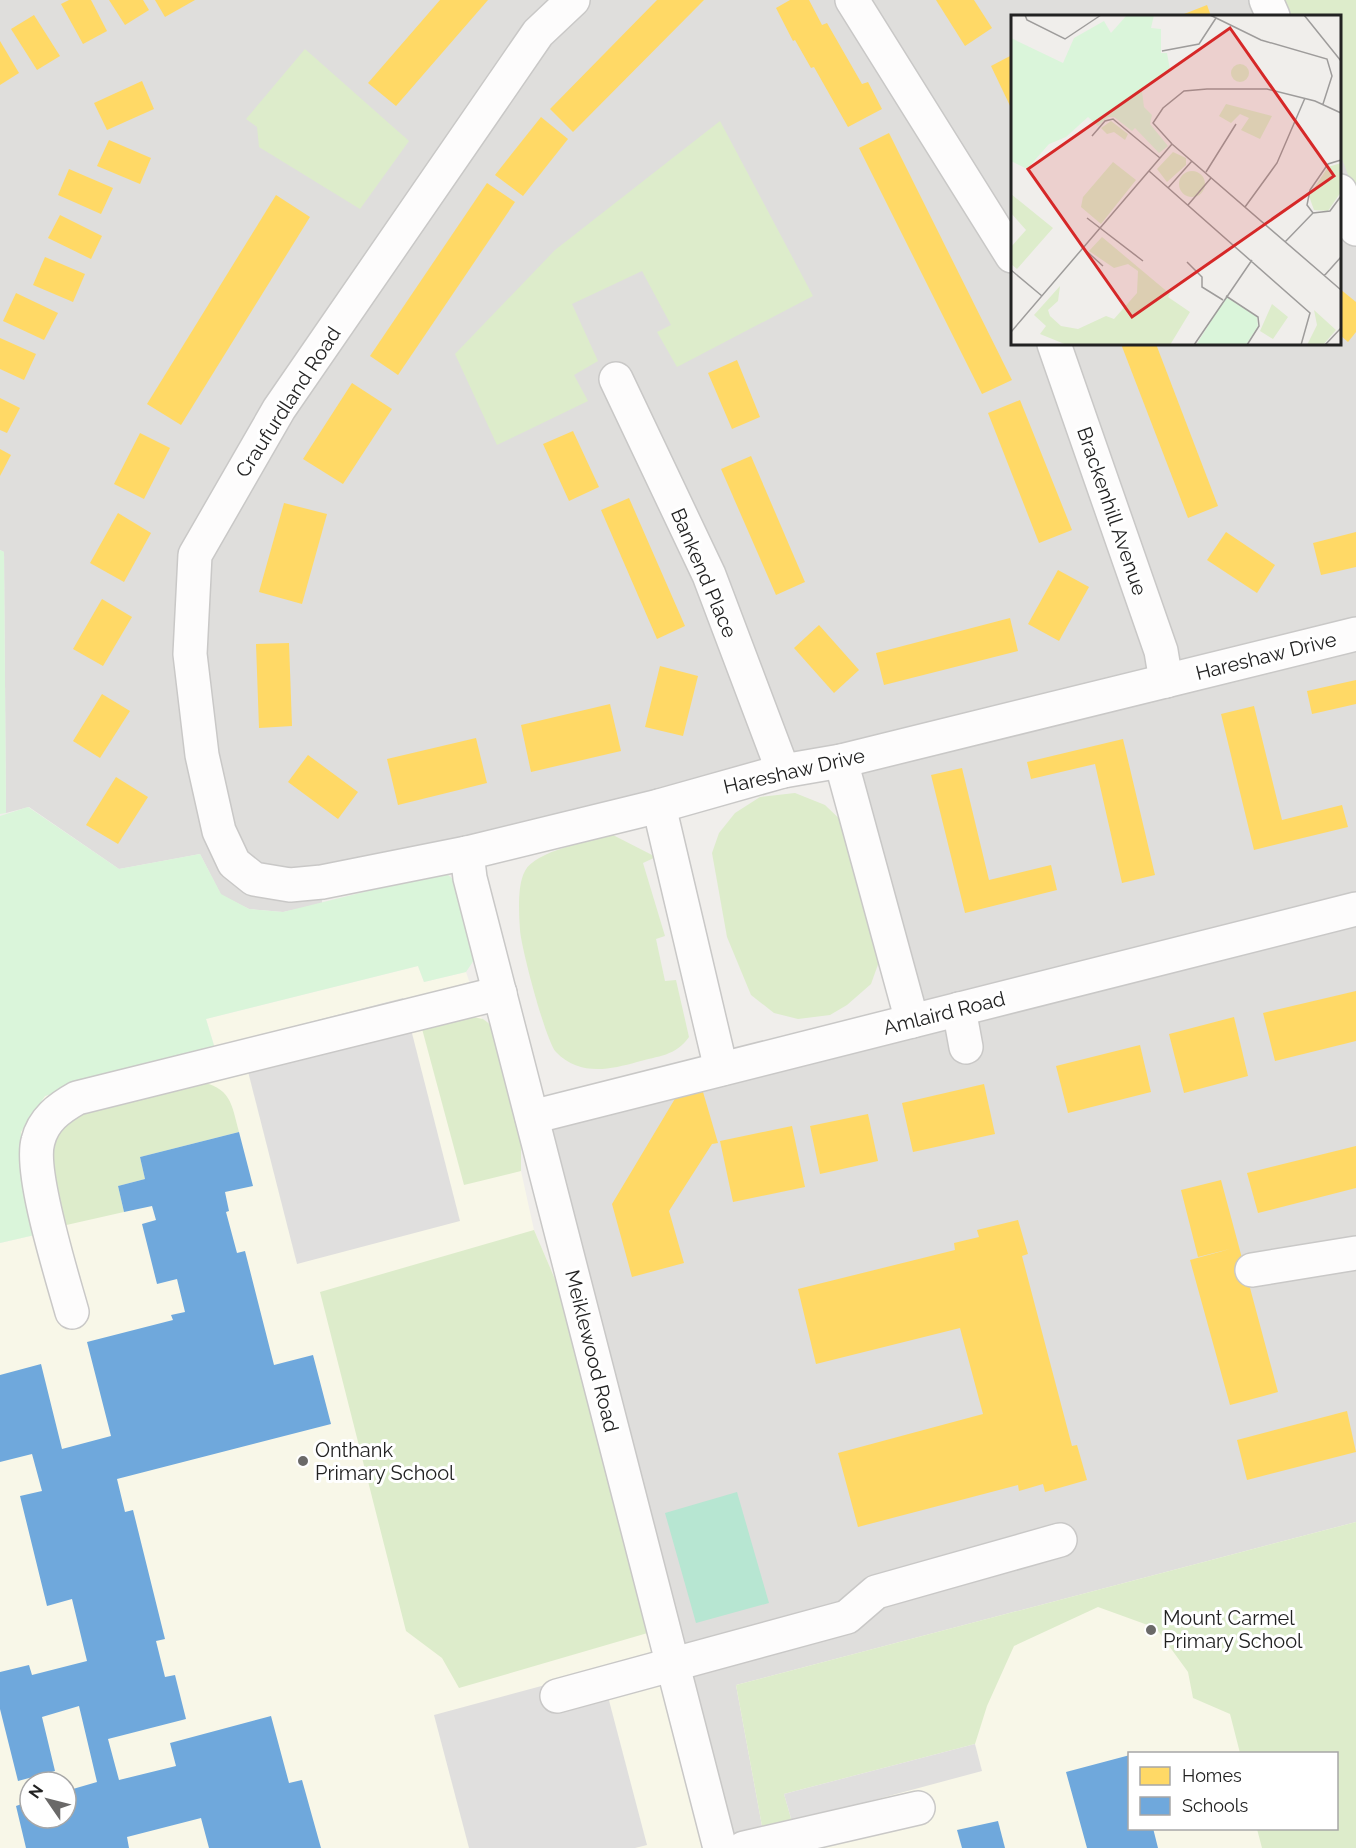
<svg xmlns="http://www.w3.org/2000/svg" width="1356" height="1848" font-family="Raleway,sans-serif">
	<rect width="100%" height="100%" fill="#f0eeeb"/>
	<path fill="#dfdedc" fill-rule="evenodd" d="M0 0H1356V1848H720L532 1117 912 1021 841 761 322 883V904L283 912 249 909 221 895 200 854 119 869 29 807 6 813 4 552 0 550ZM1012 16H1340V344H1012ZM1130 1754H1336V1828H1130Z"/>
	<g fill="#f8f7e8" fill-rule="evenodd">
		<path d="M418 966 424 982 466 972 482 1019 499 1031 521 1116V1171L534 1230 560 1291 709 1848H0V1243L39 1234 22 1168 21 1132 27 1113 45 1096 129 1070 215 1048 206 1019ZM30 1782H66V1818H30Z"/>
		<path d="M1356 1522V1848H771L762 1826 736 1685ZM1130 1754H1336V1828H1130Z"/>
	</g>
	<g fill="#ddeccb">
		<polygon points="1278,0 1356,0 1356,195 1340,154 1340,16 1285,16"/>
		<polygon points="305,49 409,141 360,209 259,147 257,127 246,119"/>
		<polygon points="720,121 813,296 677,367 657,332 671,325 642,271 572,304 598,361 574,375 588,401 497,445 455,354 555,250"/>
		<polygon points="795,793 825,805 848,827 880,959 871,984 847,1005 830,1015 798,1019 774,1013 751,995 727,937 712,853 719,833 735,813 760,797"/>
		<path d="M611 834 656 857 643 863 665 936 656 939 665 981 676 980 689 1037C676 1056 658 1056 637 1062 609 1070 579 1076 556 1052 546 1042 521 947 520 930 519 914 517 885 525 871 535 851 590 841 611 834Z"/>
		<polygon points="462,1015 483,1019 499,1031 521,1116 521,1171 464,1185 421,1025"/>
		<path d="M198 1081C231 1088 231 1102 239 1132L140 1157 145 1179 118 1186 124 1212 62 1226 48 1153 59 1128 81 1111Z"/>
		<polygon points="534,1230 560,1291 651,1632 459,1688 442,1658 406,1631 320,1292"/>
		<polygon points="1356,1522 1356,1848 1262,1848 1257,1829 1336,1828 1336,1754 1240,1753 1230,1714 1193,1698 1188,1672 1156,1628 1098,1607 1014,1646 987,1706 975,1744 784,1794 792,1822 762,1826 736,1685"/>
	</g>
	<g fill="#daf5da">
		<polygon points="0,550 4,552 6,813 0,814"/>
		<polygon points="28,807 119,869 200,854 221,894 249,909 283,912 445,872 460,886 478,954 466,972 424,982 418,966 206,1019 215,1049 129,1070 45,1096 21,1132 22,1168 39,1234 0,1243 0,816"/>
	</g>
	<polygon fill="#b7e6d2" points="737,1492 769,1603 696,1623 665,1513"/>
	<g fill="#e0dfde">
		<polygon points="403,998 460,1221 297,1264 240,1040"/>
		<polygon points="601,1670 647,1845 635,1848 469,1848 434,1715"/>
		<polygon points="975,1744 982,1771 792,1822 784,1794"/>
	</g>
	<g fill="#ffd966">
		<polygon points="69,0 91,0 107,31 83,44 61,4"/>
		<polygon points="109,0 143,0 149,10 125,25"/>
		<polygon points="155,0 195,0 165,17"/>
		<polygon points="440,0 488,0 396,106 368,83"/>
		<polygon points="657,0 704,0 573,132 550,109"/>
		<polygon points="790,0 809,0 822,25 827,23 862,84 868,82 882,109 848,127 814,67 811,68 795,40 793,41 776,8"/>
		<polygon points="936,0 974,0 992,28 965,46"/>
		<polygon points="1207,5 1211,16 1179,16"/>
		<polygon points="34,15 60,56 37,70 11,29"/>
		<polygon points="0,41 19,73 0,85"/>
		<polygon points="1012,55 1012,110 991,66"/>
		<polygon points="142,81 154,109 107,130 94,103"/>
		<polygon points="541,117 568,139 523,196 495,175"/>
		<polygon points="889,133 1012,380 982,394 859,148"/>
		<polygon points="109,140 151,158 140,184 97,166"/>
		<polygon points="69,169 113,188 101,214 58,195"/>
		<polygon points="487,183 515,202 398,375 370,356"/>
		<polygon points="276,195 310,217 181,425 147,404"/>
		<polygon points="60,215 102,236 91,259 48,238"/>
		<polygon points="45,257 85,274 73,302 33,285"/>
		<polygon points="1340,289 1356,302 1356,332 1348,342 1340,335"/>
		<polygon points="16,293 58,313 44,340 3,321"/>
		<polygon points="0,338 36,354 24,380 0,369"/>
		<polygon points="1121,344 1156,344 1218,506 1188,518"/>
		<polygon points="737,360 760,417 732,429 708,373"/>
		<polygon points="352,383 392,409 343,484 303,459"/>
		<polygon points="0,398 20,408 7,433 0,430"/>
		<polygon points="1020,400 1072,530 1039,543 988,413"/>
		<polygon points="573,431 599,487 569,501 543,444"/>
		<polygon points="140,433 170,448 144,499 114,484"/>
		<polygon points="0,449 11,455 0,476"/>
		<polygon points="751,456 805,582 776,595 721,469"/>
		<polygon points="629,498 685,626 657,639 601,510"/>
		<polygon points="284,503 327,514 302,604 259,592"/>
		<polygon points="118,513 151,533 124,582 90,563"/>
		<polygon points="1226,532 1275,565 1257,593 1207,560"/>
		<polygon points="1356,532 1356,567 1321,575 1313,543"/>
		<polygon points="1058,570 1089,587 1059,641 1028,624"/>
		<polygon points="102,599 132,617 103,666 73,649"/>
		<polygon points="1010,618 1018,651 884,685 876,653"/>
		<polygon points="819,625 859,670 834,693 794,648"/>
		<polygon points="289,643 292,726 259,728 256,644"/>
		<polygon points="660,666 698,676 683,736 645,727"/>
		<polygon points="1356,680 1356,704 1312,714 1307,691"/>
		<polygon points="102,694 130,711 100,758 73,741"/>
		<polygon points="610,704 621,751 531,772 521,725"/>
		<polygon points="1254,706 1282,820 1342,805 1348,827 1254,850 1221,714"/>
		<polygon points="476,738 487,783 398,805 387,759"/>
		<polygon points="1123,739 1155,875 1122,883 1095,764 1031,779 1027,762"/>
		<polygon points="308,755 358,792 338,819 288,782"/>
		<polygon points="962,768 989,880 1051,865 1057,890 965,913 931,775"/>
		<polygon points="116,777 148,797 118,844 86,825"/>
		<polygon points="1356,991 1356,1041 1275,1061 1263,1013"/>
		<polygon points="1234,1017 1248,1076 1184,1093 1169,1034"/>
		<polygon points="1140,1045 1151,1092 1068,1113 1056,1066"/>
		<polygon points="984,1084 995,1134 913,1152 902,1103"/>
		<polygon points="703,1092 718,1143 712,1144 669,1211 684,1263 632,1277 612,1204 676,1097"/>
		<polygon points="868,1114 878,1161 820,1174 810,1126"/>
		<polygon points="792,1126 805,1187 733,1202 720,1141"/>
		<polygon points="1356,1146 1356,1188 1258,1213 1247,1173"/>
		<polygon points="1221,1180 1278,1392 1230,1405 1190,1260 1230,1249 1198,1257 1181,1190"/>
		<polygon points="1018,1220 1028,1254 1022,1256 1072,1446 1077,1445 1087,1480 1045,1492 1043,1484 1019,1491 1018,1485 858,1527 838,1453 983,1414 960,1328 816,1364 798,1289 955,1250 954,1243 979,1237 977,1230"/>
		<polygon points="1347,1411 1356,1452 1247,1480 1237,1440"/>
	</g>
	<g fill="#6fa8dc">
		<polygon points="239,1132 253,1186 225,1192 229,1211 226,1212 237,1253 245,1251 274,1365 313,1355 331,1424 117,1479 125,1512 133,1510 165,1639 156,1641 165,1677 175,1675 186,1719 108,1739 119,1780 176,1766 170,1743 271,1716 289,1783 302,1780 321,1848 209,1848 201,1818 127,1837 129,1848 26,1848 16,1806 30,1801 30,1818 66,1818 66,1791 97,1782 79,1706 42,1717 55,1771 18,1781 0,1709 0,1672 29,1665 32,1675 87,1661 72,1599 47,1606 20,1496 42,1491 32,1454 0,1462 0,1375 41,1364 62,1449 111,1436 87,1342 173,1320 171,1315 185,1312 177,1279 157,1284 142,1224 156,1220 152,1206 124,1212 118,1186 145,1179 140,1157"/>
		<polygon points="1130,1755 1130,1828 1153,1828 1158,1848 1087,1848 1066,1772"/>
		<polygon points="998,1821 1005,1848 962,1848 957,1830"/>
	</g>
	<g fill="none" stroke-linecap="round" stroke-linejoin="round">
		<defs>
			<g id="minor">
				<polyline points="573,0 538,33 279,409 195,555 190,654 202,755 219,831 234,863 254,879 290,885 322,882 467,853 659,806 783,771 841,761 1356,634"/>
				<polyline points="852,0 1012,256"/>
				<polyline points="1266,0 1273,16"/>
				<polyline points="1340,191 1356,229"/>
				<polyline points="1054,344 1161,651 1166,681"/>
				<polyline points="616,379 709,575 783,771"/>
				<polyline points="841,761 912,1021"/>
				<polyline points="659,806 721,1069"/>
				<polyline points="467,853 470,878 720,1848"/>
				<polyline points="959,1009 966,1047"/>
				<polyline points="532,1117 1356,909"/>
				<polyline points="1252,1270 1356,1253"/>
				<path d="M72 1312C62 1276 29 1172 38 1141 43 1120 59 1108 77 1098L500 993"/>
				<polyline points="557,1696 847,1617 876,1592 1060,1540"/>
				<polyline points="744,1848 918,1808"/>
			</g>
		</defs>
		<use href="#minor" stroke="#c9c8c7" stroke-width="36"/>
		<use href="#minor" stroke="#fdfcfc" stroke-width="33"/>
	</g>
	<g fill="#6a6968" stroke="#fff" stroke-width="2">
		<circle cx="303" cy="1461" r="6"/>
		<circle cx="1151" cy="1630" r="6"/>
	</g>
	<g text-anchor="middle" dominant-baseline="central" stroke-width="6" stroke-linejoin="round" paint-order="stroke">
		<g font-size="20" fill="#222" stroke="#fff">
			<text transform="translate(288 402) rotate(-57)">Craufurdland Road</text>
			<text transform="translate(1112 511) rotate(71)">Brackenhill Avenue</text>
			<text transform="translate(704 573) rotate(67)">Bankend Place</text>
			<text transform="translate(1266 656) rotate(-14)">Hareshaw Drive</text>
			<text transform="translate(794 771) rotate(-13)">Hareshaw Drive</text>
			<text transform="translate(944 1013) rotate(-14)">Amlaird Road</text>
			<text transform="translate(592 1351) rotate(76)">Meiklewood Road</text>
		</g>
		<g font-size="20" fill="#222" stroke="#fff" text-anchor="start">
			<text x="315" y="1450">Onthank<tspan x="315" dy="23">Primary School</tspan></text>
			<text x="1163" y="1618">Mount Carmel<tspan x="1163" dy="23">Primary School</tspan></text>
		</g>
	</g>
	<g transform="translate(1011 15)">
		<rect width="330" height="330" fill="#f0eeeb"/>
		<path d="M220 58a9 9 0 1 1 18 0a9 9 0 1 1-18 0ZM215 89 261 101 249 124 230 115 238 103 229 99 220 108 208 101ZM100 106 117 119 114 125 103 117 96 119 90 113ZM162 137 175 143V150L156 167 146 154ZM102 147 125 165 90 209 70 192 72 182ZM330 148V177L317 196 303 195 298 181 317 152ZM168 169a13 13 0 1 1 26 0a13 13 0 1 1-26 0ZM0 179 42 213 6 254 0 249V232L15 215 0 198ZM91 222 159 279 157 282 179 297 159 330H56L29 319 35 311 23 300 49 271 47 286 37 295 39 301 50 311 67 314 95 301 103 304 126 278 127 256 117 249 103 253 78 236ZM261 289 277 302 262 324 249 316ZM303 295 325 315 312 330H296L306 310Z" fill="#ddeccb"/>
		<path d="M116 0H143L140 13 150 14V38H156L159 55 131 76 133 92 141 100 139 109 157 131 148 138 124 113 121 116 103 102H97L87 111 77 102 55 122 38 129 16 154 0 146V23L52 48 63 23 93 6 100 18ZM215 282 246 302 247 311 235 330H185Z" fill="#daf5da"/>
		<path fill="none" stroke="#9e9c9b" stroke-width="1.5" d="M14 0 16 5 54 24 90 0M199 0 250 25 316 44 321 61 312 89M293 0 330 46M151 36 188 29 205 3M330 98 304 86 256 74H196L173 76 152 93 142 108 161 129 330 275M81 121 94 106 102 104 149 143M138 156 299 298 290 330M195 157 225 109M157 173 181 146M177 190 200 163M234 192 266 148 294 83M302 198 319 196 330 181M76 203 132 246M274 227 302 198 296 190 299 175 317 149 330 145M72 233 92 251M176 247 191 262V272L212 285M0 255 31 281M313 261 330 242M215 281 247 302 248 311 236 330M0 317 161 129M183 330 241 245M314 330 330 313"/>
		<path fill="#d62828" fill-opacity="0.15" stroke="#d62828" stroke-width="3" d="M219 13 323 161 121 302 17 154Z"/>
		<rect width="330" height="330" fill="none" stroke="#222" stroke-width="3"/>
	</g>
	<rect x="1128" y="1752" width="210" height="78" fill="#ffffff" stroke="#a7a7a7" stroke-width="1.5"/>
	<rect x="1140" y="1767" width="30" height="18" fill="#ffd966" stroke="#a7a7a7" stroke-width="1.5"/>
	<text x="1182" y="1782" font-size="18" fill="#222222">Homes</text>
	<rect x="1140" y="1797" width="30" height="18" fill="#6fa8dc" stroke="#a7a7a7" stroke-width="1.5"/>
	<text x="1182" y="1812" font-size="18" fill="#222222">Schools</text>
	<g transform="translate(48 1800) rotate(305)"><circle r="28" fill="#ffffff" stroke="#a7a7a7" stroke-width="1.5"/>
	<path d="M0-4.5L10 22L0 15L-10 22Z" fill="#6a6968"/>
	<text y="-9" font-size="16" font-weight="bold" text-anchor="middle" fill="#222222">N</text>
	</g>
</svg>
